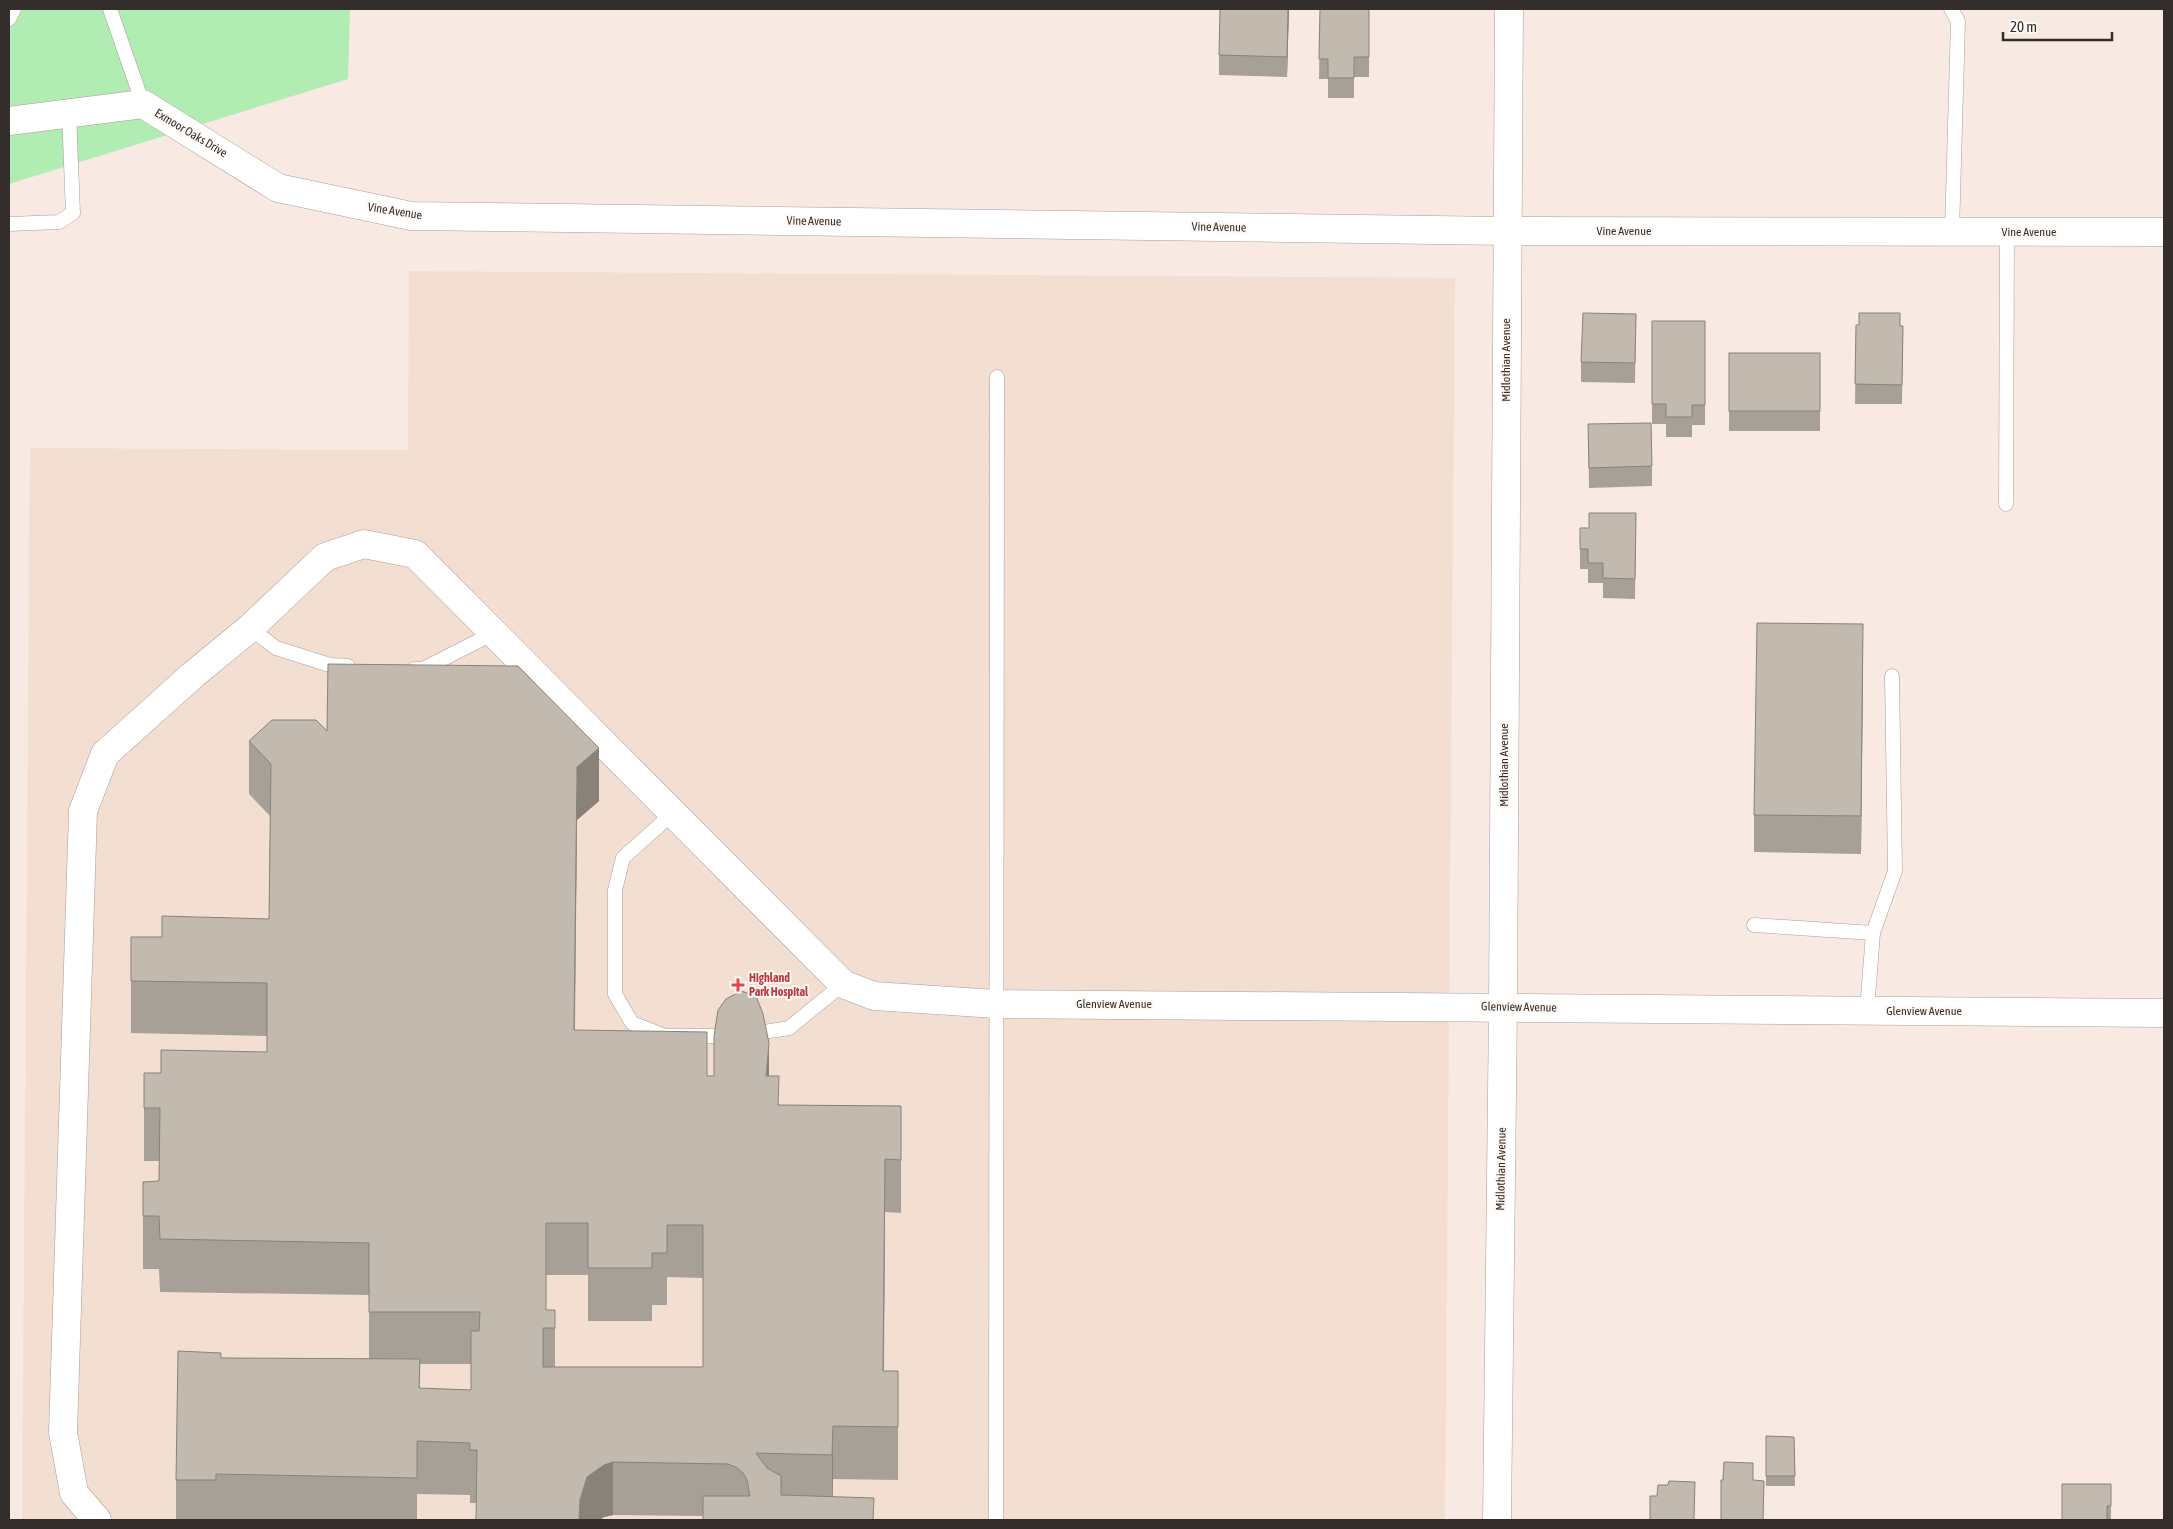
<svg xmlns="http://www.w3.org/2000/svg" width="2173" height="1529" font-family="'Asap Condensed',sans-serif">
	<rect width="100%" height="100%" fill="#f8eae2"/>
	<polygon fill="#f3ded2" points="409,271 1455,278 1445,1520 22,1520 30,448 408,450"/>
	<polygon fill="#b1ecb2" points="9,9 350,9 348,79 9,184"/>
	<g fill="none" stroke-linecap="round" stroke-linejoin="round">
		<defs>
			<g id="lane">
				<polyline points="110,9 143,104"/>
				<polyline points="1951,9 1958,21 1952,232"/>
				<polyline points="9,19 14,9"/>
				<polyline points="9,224 59,222 73,213 69,113"/>
				<polyline points="2006,504 2007,232"/>
				<polyline points="250,628 276,648 330,665 348,666"/>
				<polyline points="414,669 423,669 494,633"/>
				<polyline points="673,813 623,858 615,890 615,994 632,1023 665,1036 738,1036 789,1028 843,984"/>
				<polyline points="1754,925 1873,933"/>
				<polyline points="1867,1010 1873,933 1895,871 1892,676"/>
				<polyline points="996,1520 997,377"/>
			</g>
			<g id="street">
				<polyline points="9,121 143,104 278,188 411,216 1506,231 2164,232"/>
				<polyline points="97,1520 74,1493 63,1432 83,811 105,754 194,674 250,628 325,557 364,544 415,554 843,984 874,996 996,1004 2164,1013"/>
				<polyline points="1497,1520 1503,1007 1509,9"/>
			</g>
		</defs>
		<use href="#lane" stroke="#aa9d96" stroke-width="15"/>
		<use href="#street" stroke="#aa9d96" stroke-width="29"/>
		<use href="#lane" stroke="#fff" stroke-width="14"/>
		<use href="#street" stroke="#fff" stroke-width="28"/>
	</g>
	<g fill="#a7a096" fill-rule="evenodd">
		<polygon points="1289,9 1287,77 1219,75 1219,55"/>
		<polygon points="1320,9 1369,9 1369,77 1354,77 1354,98 1328,98 1328,79 1319,79"/>
		<polygon points="1636,314 1635,383 1581,382 1581,362"/>
		<polygon points="1652,321 1705,321 1705,425 1692,425 1692,437 1666,437 1666,424 1652,424"/>
		<polygon points="1856,325 1903,326 1902,404 1855,404"/>
		<rect x="1729" y="353" width="91" height="78"/>
		<polygon points="1588,424 1652,466 1652,486 1589,488"/>
		<polygon points="1636,513 1635,599 1603,598 1603,583 1588,583 1588,569 1580,569 1580,528 1589,528"/>
		<polygon points="1863,662 1861,854 1754,852 1754,815"/>
		<path d="M327 731 599 801 577 820 575 1030 707 1076H769L779 1105 901 1106V1213L885 1212 884 1371H898V1480L833 1479V1497L703 1516 613 1515 604 1517 476 1503H470V1495L417 1494V1520H176V1480L221 1358 369 1359V1295L160 1292 159 1269H143V1182L159 1181V1161H144V1073H161L267 1052V1036L131 1033V937H162L269 919 270 816 249 794V741ZM546 1275H588V1321H652V1305H667V1277L703 1278V1367H555V1310H546ZM420 1364H471V1390L420 1388Z"/>
		<polygon points="1766,1436 1794,1437 1795,1486 1766,1486"/>
		<polygon points="2111,1484 2111,1520 2062,1520"/>
	</g>
	<g fill="#88827a">
		<polygon points="1288,9 1289,9 1287,77 1287,57"/>
		<polygon points="1863,624 1863,662 1861,854 1861,816"/>
		<polygon points="599,748 599,801 577,820 574,1083 577,767"/>
		<polygon points="769,1043 769,1096 766,1076"/>
		<polygon points="885,1159 885,1212 883,1424"/>
		<polygon points="833,1426 833,1479 832,1507 832,1455"/>
		<polygon points="613,1462 613,1515 604,1517 600,1520 579,1520 580,1500 587,1477 604,1465"/>
	</g>
	<g fill="#c2baae" stroke="#88827a" fill-rule="evenodd">
		<polygon points="1220,9 1288,9 1287,57 1219,55"/>
		<polygon points="1320,9 1369,9 1369,57 1354,57 1354,78 1328,78 1328,59 1319,59"/>
		<polygon points="1583,313 1636,314 1635,363 1581,362"/>
		<polygon points="1859,313 1900,313 1900,326 1903,326 1902,385 1855,384 1856,325 1859,325"/>
		<polygon points="1652,321 1705,321 1705,405 1692,405 1692,417 1666,417 1666,404 1652,404"/>
		<rect x="1729" y="353" width="91" height="58"/>
		<polygon points="1651,423 1652,466 1589,468 1588,424"/>
		<polygon points="1589,513 1636,513 1635,579 1603,578 1603,563 1588,563 1588,549 1580,549 1580,528 1589,528"/>
		<polygon points="1757,623 1863,624 1861,816 1754,815"/>
		<path d="M328 664 518 666 599 748 577 767 574 1030 707 1032V1076H714V1036L718 1010 726 999 741 991 756 996 763 1014 769 1043 766 1076H779L778 1105 901 1106V1160L885 1159 883 1371H898V1427L833 1426 832 1455 756 1453 767 1468 781 1476V1495L874 1498 873 1520H703V1496H750L747 1480 743 1473 736 1467 727 1464 613 1462 604 1465 587 1477 580 1500 579 1520H599H476L477 1450H470V1443L417 1441V1478L216 1474V1480H176L178 1351 221 1353V1358L420 1359 419 1388 471 1390V1331H479L480 1312H369V1243L160 1239 159 1216H143V1182L159 1181 160 1108H144V1073H161V1050L267 1052V983L131 981V937H162V916L269 919 271 764 249 741 272 720H316L327 731ZM546 1223H588V1268H652V1253H667V1225H703V1367H543V1328H555V1310H546Z"/>
		<polygon points="1766,1436 1794,1437 1795,1476 1766,1476"/>
		<polygon points="1724,1462 1753,1463 1753,1480 1764,1481 1763,1520 1721,1520 1721,1480 1723,1480"/>
		<polygon points="1669,1481 1695,1482 1694,1520 1650,1520 1650,1496 1657,1496 1658,1485 1668,1485"/>
		<polygon points="2062,1484 2111,1484 2111,1506 2107,1506 2107,1520 2062,1520"/>
	</g>
	<path fill="#e0444e" stroke="#fff9f6" stroke-width="2" d="M735.5 977.5h5v5h5v5h-5v5h-5v-5h-5v-5h5z"/>
	<g text-anchor="middle" dominant-baseline="central" stroke-width="4" stroke-linejoin="round" paint-order="stroke">
		<g font-size="12" fill="#332e2b" stroke="#fff9f6">
			<text transform="translate(191 133) rotate(31)">Exmoor Oaks Drive</text>
			<text transform="translate(395 211) rotate(9)">Vine Avenue</text>
			<text transform="translate(814 221) rotate(1)">Vine Avenue</text>
			<text transform="translate(1219 227) rotate(1)">Vine Avenue</text>
			<text x="1624" y="231">Vine Avenue</text>
			<text x="2029" y="232">Vine Avenue</text>
			<text transform="translate(1506 360) rotate(-90)">Midlothian Avenue</text>
			<text transform="translate(1504 765) rotate(-90)">Midlothian Avenue</text>
			<text x="1114" y="1004">Glenview Avenue</text>
			<text transform="translate(1519 1007) rotate(1)">Glenview Avenue</text>
			<text x="1924" y="1011">Glenview Avenue</text>
			<text transform="translate(1501 1169) rotate(-89)">Midlothian Avenue</text>
		</g>
		<g font-size="12" font-weight="bold" fill="#be3a42" stroke="#fff9f6" text-anchor="start">
			<text x="749" y="978">Highland<tspan x="749" dy="14">Park Hospital</tspan></text>
		</g>
	</g>
	<rect width="2173" height="1529" fill="none" stroke="#332e2b" stroke-width="20"/>
	<path d="M2003 32v8h109v-8" fill="none" stroke="#332e2b" stroke-width="2.5"/>
	<text x="2010" y="32" font-size="15" fill="#332e2b" stroke="#fff9f6" stroke-width="4" paint-order="stroke">20 m</text>
</svg>
